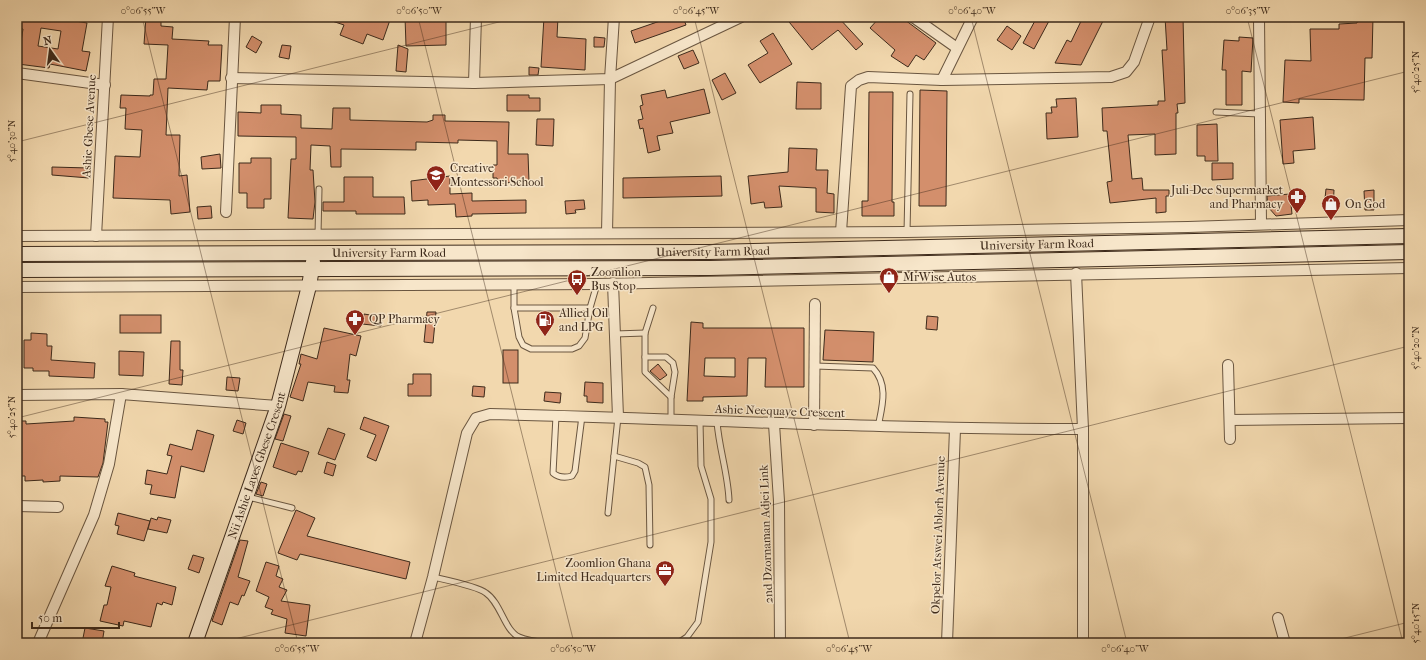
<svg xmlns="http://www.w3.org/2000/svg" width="1426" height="660" font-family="'IM FELL French Canon',serif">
	<rect width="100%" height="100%" fill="#f2d8ae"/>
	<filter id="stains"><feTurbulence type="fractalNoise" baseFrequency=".005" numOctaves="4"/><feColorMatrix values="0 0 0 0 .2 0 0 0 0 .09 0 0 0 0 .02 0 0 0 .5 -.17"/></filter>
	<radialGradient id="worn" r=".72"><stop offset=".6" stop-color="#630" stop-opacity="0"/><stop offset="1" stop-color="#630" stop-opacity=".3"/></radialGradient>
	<g fill="#d38f6c" stroke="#3d2a1b" fill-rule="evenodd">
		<path d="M18 17H52L87 23 82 51 90 52 86 71 50 64 49 68 18 64 19 58 17 57V48H20L23 29 17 28ZM41 28 61 31 58 49 38 46Z"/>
		<polygon points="146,17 161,17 161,26 173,27 172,39 209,41 208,45 222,45 220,81 208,81 207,90 168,88 166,135 180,135 179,176 187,175 190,212 171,214 170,200 113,198 115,156 140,157 142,130 125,129 126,108 120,108 121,95 150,96 150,95 153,95 154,79 166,79 168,45 144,44"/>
		<polygon points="326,17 391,17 383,40 367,34 363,44 340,35 344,25 326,19"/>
		<polygon points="405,17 446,17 446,45 406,46"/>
		<polygon points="544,17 558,17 557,37 586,39 585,70 541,67"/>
		<polygon points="662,17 683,17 686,25 635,43 631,31 663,20"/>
		<polygon points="785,17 838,17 863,44 856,50 838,30 812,50"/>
		<polygon points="880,17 901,17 936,43 924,60 916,55 908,67 891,56 895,50 870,28"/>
		<polygon points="1037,17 1042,17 1049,21 1034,49 1023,43"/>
		<polygon points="1083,17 1105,17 1081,65 1055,63 1067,40 1071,42"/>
		<polygon points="1165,17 1183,17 1185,103 1177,104 1178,113 1176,113 1176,154 1155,155 1155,134 1128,135 1132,179 1142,178 1143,190 1169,190 1169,196 1166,196 1166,212 1156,213 1156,198 1110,203 1107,182 1112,181 1107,131 1103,131 1102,108 1158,105 1158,101 1165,101 1162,50 1167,50"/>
		<polygon points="1358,17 1373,17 1372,58 1365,58 1364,100 1299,99 1299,103 1283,102 1285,60 1311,61 1310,29 1339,29 1339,24 1357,23"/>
		<polygon points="1007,26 1021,36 1012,50 997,40"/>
		<polygon points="773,33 792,64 760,83 748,65 768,53 760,41"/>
		<polygon points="252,36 262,42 256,53 246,47"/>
		<polygon points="594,37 605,38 604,47 594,47"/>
		<polygon points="1239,37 1253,38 1251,72 1242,71 1242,105 1226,105 1226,70 1222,70 1224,40 1239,41"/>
		<polygon points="282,45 291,46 289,59 279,57"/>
		<polygon points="398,45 408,49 406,72 396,71"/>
		<polygon points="693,50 699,63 684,69 678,56"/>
		<polygon points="529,67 539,68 538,75 529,75"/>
		<polygon points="725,73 736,93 722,100 712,80"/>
		<polygon points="797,82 821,83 821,109 796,109"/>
		<polygon points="704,89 710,113 670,122 673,133 657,136 660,150 648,153 643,128 640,129 638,120 643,119 640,106 643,105 641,95 665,90 667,98"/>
		<polygon points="920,90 947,91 946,206 919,206"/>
		<polygon points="869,92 893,92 892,202 894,202 894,216 862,216 862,201 868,201"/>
		<polygon points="507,95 529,95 529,98 540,98 540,111 507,111"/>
		<polygon points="1076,98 1078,137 1047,139 1046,113 1052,113 1051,107 1057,107 1056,99"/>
		<polygon points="261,105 281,105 281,114 301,115 301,128 332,129 333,108 350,108 350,120 427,122 433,120 433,115 445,115 445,121 509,122 508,154 528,154 529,182 498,183 497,178 493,178 493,165 497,165 497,141 458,140 458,143 416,142 416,150 341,149 341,167 331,167 330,146 311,145 310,170 313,170 315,202 313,219 288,218 291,159 296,159 296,137 238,136 238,112 261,113"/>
		<polygon points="1313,117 1315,149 1293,151 1294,163 1283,164 1280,120"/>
		<polygon points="537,119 554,119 553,146 536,145"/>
		<polygon points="1217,124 1218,161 1205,161 1205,156 1197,156 1197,125"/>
		<polygon points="789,148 817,149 816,170 828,170 827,193 834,194 834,213 816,212 816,188 779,186 782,207 765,208 764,202 751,204 748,176 788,172"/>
		<polygon points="220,154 221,168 202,169 201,157"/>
		<polygon points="251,158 271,158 271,199 264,199 264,208 247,208 247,193 239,193 239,163 251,163"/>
		<polygon points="1212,163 1233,163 1233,179 1212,180"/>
		<polygon points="52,167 89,168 89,178 52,175"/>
		<polygon points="450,176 450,194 472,193 472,201 526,200 526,213 472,214 472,216 456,217 455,204 428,205 428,200 412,201 411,181"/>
		<polygon points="721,176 722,196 623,198 623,178"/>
		<polygon points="344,177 373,177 373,197 404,197 405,214 356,214 356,211 323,211 323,202 344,202"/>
		<polygon points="1326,189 1334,190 1333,209 1324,208"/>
		<polygon points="1374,190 1374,210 1365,210 1364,191"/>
		<polygon points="1290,194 1292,214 1276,216 1268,207 1267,196"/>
		<polygon points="584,200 585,209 575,210 576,213 566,214 565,201"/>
		<polygon points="211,206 212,218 198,219 197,207"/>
		<polygon points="427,312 436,312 433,343 424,342"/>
		<polygon points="364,314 382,317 381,326 362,324"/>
		<rect x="120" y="315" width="41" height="18"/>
		<polygon points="927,316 938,317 937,330 926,329"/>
		<path d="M691 322 703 323V328H804V387H765L766 358H748L747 396 703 397V401H687ZM705 358H735V377L704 376Z"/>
		<polygon points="324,328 361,336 356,356 350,354 347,380 350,380 348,393 334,392 335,386 308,382 303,401 290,397 301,364 299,364 301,354 317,359"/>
		<polygon points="825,330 874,332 873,362 823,360"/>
		<polygon points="31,333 47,334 47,346 52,346 51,360 95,363 94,378 49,376 49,371 33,371 33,368 24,368 24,340 31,340"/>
		<polygon points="171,341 180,341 180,370 183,370 182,385 169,384"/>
		<rect x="503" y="350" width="15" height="33"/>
		<polygon points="119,351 144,352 143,376 119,375"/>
		<polygon points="658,364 667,375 660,380 650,371"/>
		<polygon points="413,374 431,374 431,396 408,396 408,384 413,384"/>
		<polygon points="227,377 240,378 238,391 226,390"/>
		<polygon points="585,382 603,383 603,403 587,402 587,396 584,396"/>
		<polygon points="473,386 485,387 484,397 472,396"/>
		<polygon points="545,392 561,393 560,403 544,401"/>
		<polygon points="284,414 291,416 283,441 275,439"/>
		<polygon points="74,417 105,419 105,422 108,422 103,463 98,477 60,476 60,481 43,482 43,480 25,481 25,476 18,476 17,421 26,421 26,424 74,421"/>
		<polygon points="364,417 389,426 376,461 367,457 376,435 360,429"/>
		<polygon points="237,420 246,423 243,434 233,431"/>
		<polygon points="328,428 345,434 335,460 318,454"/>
		<polygon points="197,430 214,435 204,472 181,466 175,498 150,494 152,485 145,484 147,470 167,474 172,456 167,455 170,444 192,450"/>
		<polygon points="281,443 309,452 302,472 298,471 296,475 273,467"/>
		<polygon points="327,462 336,465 333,476 324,473"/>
		<polygon points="261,482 267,484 263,496 256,494"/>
		<polygon points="296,510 315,518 307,536 410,562 406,579 300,554 297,560 278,553"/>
		<polygon points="118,513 150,521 144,541 117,534 119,526 115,525"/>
		<polygon points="158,517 171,520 167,533 148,529 151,518 157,520"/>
		<polygon points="240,540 248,541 238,577 250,581 244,596 242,595 238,605 230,602 222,625 212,621"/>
		<polygon points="193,555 204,558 199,573 188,569"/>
		<polygon points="266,562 279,566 276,576 283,579 279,587 287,590 281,601 310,605 306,636 285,633 287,619 271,614 273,610 265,607 269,597 256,591"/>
		<polygon points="112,566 135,573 134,576 176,587 172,605 163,602 162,605 157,603 151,627 124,621 123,626 100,621 104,605 107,605 111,587 105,586"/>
		<polygon points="85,628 104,631 102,643 82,643"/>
	</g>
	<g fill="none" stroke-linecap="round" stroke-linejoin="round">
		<defs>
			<g id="lane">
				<polyline points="1216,112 1259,114"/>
				<polyline points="907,232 910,94"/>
				<polyline points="318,235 319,189"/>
				<polyline points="514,284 514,308 519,337 523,345 531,349 572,349 579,346 585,338 590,308 597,284"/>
				<polyline points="514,308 590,308"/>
				<polyline points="653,308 645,333 645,357 666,357 673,363 675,372 671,397 671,420"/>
				<polyline points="615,334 645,333"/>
				<polyline points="645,357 645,372 671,397"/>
				<path d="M815 366 873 368C889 385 882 407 878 427"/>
				<path d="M556 416 553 473C559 478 565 478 572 476L575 471 582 416"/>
				<path d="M717 422C719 448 728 474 729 500"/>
				<polyline points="614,456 638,463 645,467 649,485 650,545"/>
				<polyline points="248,497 292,508"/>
				<polyline points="608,513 618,417"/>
				<path d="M433 577C446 580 477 586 486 593 501 603 504 630 519 637 528 641 539 642 549 643"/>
				<polyline points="678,643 687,637 698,622 711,542 711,499 701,466 700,421"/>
			</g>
			<g id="street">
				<polyline points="913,17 957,48"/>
				<polyline points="1259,17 1261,224"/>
				<polyline points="17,73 105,85"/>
				<polyline points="231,78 474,83 610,79 741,17"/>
				<polyline points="942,80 973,17"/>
				<polyline points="474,83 476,17"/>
				<polyline points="226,212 235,17"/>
				<polyline points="841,232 851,86 859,80 868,77 942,80 1111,77 1126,72 1134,62 1150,17"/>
				<polyline points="607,233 610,79 614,17"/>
				<polyline points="17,236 907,232 1188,227 1409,220"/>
				<polyline points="96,236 108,17"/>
				<polyline points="1076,273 1083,429 1083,643"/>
				<polyline points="613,283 618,417"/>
				<polyline points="17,287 597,284 1409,268"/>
				<polyline points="1228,365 1230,439"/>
				<polyline points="17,395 121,394 278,406"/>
				<polyline points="1230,420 1409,418"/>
				<polyline points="774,424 779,501 780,643"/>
				<polyline points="814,425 815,304"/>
				<polyline points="17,506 58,507"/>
				<polyline points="1278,618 1285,643"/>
				<polyline points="38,643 94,515 109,464 121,394"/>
				<path d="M415 643 433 577 467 433 476 418 490 414C688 419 885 429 1083 429"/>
				<polyline points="947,643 955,429"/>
			</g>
			<g id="secondary">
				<path id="s1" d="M17 254 709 252 1409 236"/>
				<polyline points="17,270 710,268 1409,252"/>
				<path id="s2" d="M195 643 278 406 309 286 313 262"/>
			</g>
		</defs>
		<use href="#lane" stroke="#6a5640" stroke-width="7"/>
		<use href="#street" stroke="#6a5640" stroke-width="12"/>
		<use href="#secondary" stroke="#3d2a1b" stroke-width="16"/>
		<use href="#lane" stroke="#f7e6ca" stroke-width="5"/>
		<use href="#street" stroke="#f7e6ca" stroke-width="10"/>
		<use href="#secondary" stroke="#f7e6ca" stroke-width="14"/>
	</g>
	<path fill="none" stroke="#3d2a1b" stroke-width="1" stroke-opacity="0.45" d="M142 17 298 643M418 17 574 643M694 17 850 643M971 17 1127 643M1247 17 1403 643M17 142 519 17M17 418 1409 71M17 624 22 643M219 643 1409 346M1325 643 1409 622"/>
	<defs>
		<symbol id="school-pin" viewBox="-11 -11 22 30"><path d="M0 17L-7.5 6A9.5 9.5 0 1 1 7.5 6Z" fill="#8f2418" stroke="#f7e6ca"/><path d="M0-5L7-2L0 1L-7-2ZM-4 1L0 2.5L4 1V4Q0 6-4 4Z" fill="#fff"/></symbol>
		<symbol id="pharmacy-pin" viewBox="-11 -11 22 30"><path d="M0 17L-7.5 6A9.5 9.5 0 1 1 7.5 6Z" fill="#8f2418" stroke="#f7e6ca"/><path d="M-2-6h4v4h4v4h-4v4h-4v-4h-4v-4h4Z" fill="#fff"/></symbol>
		<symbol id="shop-pin" viewBox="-11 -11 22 30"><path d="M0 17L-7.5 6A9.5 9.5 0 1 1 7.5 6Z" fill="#8f2418" stroke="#f7e6ca"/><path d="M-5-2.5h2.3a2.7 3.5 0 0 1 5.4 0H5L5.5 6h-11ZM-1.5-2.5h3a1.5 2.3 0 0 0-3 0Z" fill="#fff"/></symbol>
		<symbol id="bus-pin" viewBox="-11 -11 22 30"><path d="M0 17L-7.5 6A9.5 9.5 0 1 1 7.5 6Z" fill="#8f2418" stroke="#f7e6ca"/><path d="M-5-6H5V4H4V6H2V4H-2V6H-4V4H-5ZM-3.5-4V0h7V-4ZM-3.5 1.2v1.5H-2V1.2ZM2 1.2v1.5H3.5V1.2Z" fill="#fff"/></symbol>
		<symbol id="fuel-pin" viewBox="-11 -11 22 30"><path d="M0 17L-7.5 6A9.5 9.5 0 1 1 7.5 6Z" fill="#8f2418" stroke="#f7e6ca"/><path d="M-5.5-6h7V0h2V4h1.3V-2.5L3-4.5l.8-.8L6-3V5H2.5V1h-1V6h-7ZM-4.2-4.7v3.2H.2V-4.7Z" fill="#fff"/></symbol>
		<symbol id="office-pin" viewBox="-11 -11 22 30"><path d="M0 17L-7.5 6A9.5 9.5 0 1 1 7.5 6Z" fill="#8f2418" stroke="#f7e6ca"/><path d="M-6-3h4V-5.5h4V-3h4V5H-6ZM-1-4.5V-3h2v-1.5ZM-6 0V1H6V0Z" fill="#fff"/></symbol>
	</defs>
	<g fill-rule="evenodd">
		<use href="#school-pin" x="425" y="164" width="22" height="30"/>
		<use href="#pharmacy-pin" x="1286" y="186" width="22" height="30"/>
		<use href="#shop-pin" x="1320" y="193" width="22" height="30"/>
		<use href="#shop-pin" x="878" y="266" width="22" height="30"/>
		<use href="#bus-pin" x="566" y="268" width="22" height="30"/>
		<use href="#pharmacy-pin" x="344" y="308" width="22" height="30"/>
		<use href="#fuel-pin" x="534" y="309" width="22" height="30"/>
		<use href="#office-pin" x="654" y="559" width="22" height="30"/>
	</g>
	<g text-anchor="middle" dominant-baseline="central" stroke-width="3" stroke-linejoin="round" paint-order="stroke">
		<g font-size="12" fill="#3d2a1b" stroke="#f7e6ca">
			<text transform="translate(89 126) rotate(-87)">Ashie Gbese Avenue</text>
			<text stroke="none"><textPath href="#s1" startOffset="1020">University Farm Road</textPath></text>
			<text stroke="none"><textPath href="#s1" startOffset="696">University Farm Road</textPath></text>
			<text stroke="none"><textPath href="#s1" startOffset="372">University Farm Road</textPath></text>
			<text transform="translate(780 411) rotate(2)">Ashie Neequaye Crescent</text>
			<text stroke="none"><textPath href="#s2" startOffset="188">Nii Ashie Laves Gbese Cresent</textPath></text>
			<text transform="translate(766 534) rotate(-92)">2nd Dzornaman Adjei Link</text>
			<text transform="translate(938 535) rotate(-88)">Okpelor Atswei Ablorh Avenue</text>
		</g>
		<g font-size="12" fill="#3d2a1b" stroke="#f7e6ca" text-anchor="start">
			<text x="450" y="168">Creative<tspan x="450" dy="14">Montessori School</tspan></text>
			<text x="1283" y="190" text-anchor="end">Juli-Dee Supermarket<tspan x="1283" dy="14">and Pharmacy</tspan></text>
			<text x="1345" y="204">On God</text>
			<text x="591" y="272">Zoomlion<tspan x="591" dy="14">Bus Stop</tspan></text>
			<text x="903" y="277">MrWise Autos</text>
			<text x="559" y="313">Allied Oil<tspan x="559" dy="14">and LPG</tspan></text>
			<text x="369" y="319">QP Pharmacy</text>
			<text x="651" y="563" text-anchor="end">Zoomlion Ghana<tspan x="651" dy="14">Limited Headquarters</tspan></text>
		</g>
	</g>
	<rect width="1426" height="660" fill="none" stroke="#f2d8ae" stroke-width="44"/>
	<g transform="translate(50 50) rotate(346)" stroke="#f7e6ca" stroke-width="3" paint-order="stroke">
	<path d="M0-3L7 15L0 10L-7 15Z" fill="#3d2a1b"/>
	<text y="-6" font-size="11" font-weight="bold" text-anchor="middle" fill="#3d2a1b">N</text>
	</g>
	<path d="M32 622v6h87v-6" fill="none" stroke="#3d2a1b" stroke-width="2"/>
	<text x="38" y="622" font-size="12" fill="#3d2a1b" stroke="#f7e6ca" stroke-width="3" paint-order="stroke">50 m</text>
	<rect x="22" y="22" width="1382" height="616" fill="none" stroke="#3d2a1b" stroke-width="1.5"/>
	<g font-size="10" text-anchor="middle" fill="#3d2a1b">
		<text x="143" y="14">0°06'55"W</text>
		<text x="419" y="14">0°06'50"W</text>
		<text x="696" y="14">0°06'45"W</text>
		<text x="972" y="14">0°06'40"W</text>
		<text x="1248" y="14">0°06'35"W</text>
		<text transform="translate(1415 72) rotate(-90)" y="4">5°40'25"N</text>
		<text transform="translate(11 141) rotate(-90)" y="4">5°40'30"N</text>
		<text transform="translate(1415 348) rotate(-90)" y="4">5°40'20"N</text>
		<text transform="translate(11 417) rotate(-90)" y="4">5°40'25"N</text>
		<text transform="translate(1415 623) rotate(-90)" y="4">5°40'15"N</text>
		<text x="297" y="652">0°06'55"W</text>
		<text x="573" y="652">0°06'50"W</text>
		<text x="849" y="652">0°06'45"W</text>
		<text x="1125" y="652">0°06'40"W</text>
	</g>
	<rect width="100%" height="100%" filter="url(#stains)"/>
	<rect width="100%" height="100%" fill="url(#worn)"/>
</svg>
